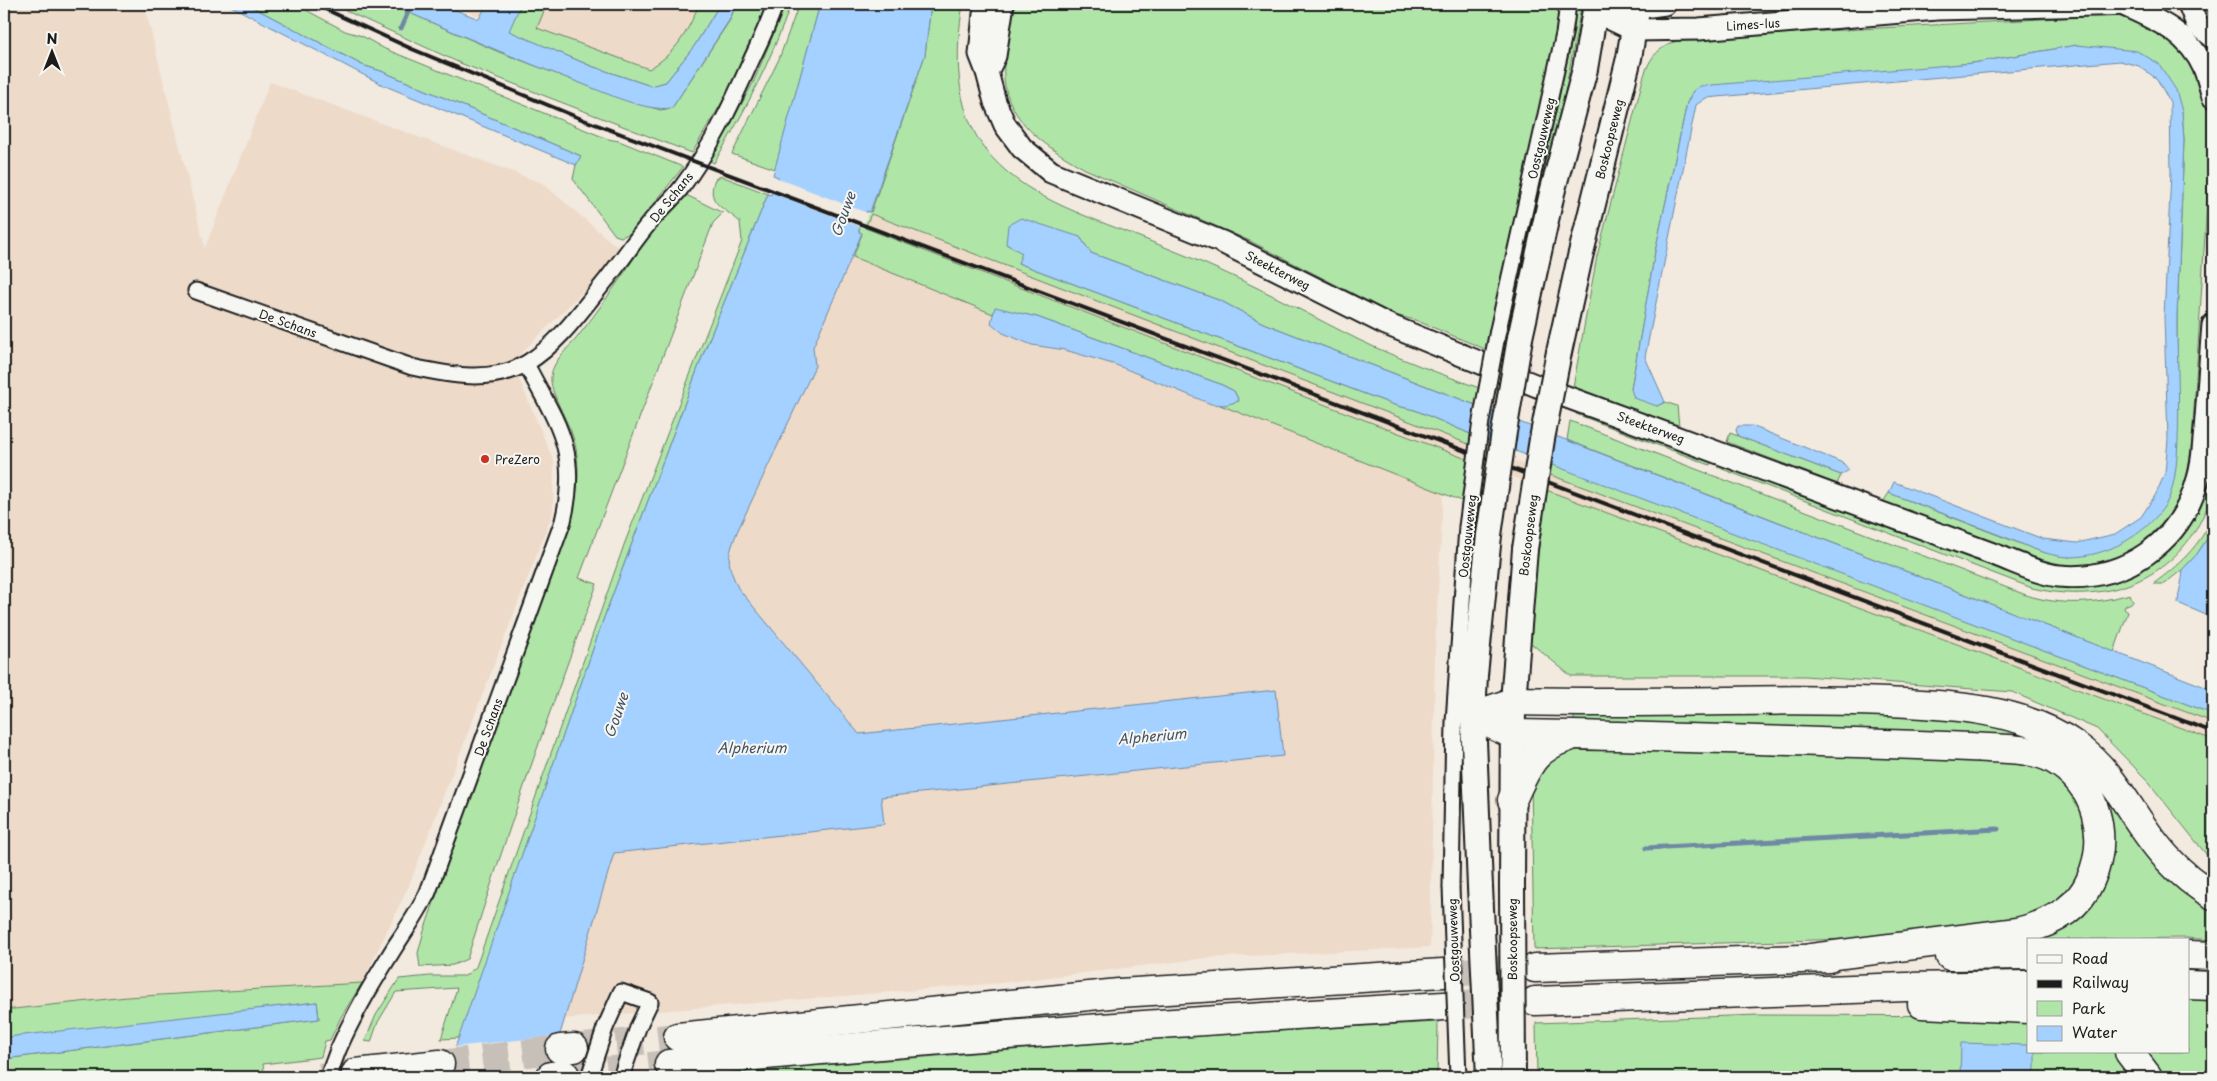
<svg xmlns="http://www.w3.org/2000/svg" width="2217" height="1081" font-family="'Playpen Sans',sans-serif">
	<rect width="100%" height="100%" fill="#f2e9df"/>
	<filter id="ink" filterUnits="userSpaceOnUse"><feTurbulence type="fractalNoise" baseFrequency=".02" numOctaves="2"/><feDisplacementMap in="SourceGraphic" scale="10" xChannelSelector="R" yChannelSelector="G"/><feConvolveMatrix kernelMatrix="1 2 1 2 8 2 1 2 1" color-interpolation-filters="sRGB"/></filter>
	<g filter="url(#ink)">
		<g fill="#eddac8">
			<polygon points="4,4 144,4 205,248 270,82 542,183 623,252 512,362 554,462 553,512 409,885 362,983 127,997 4,1010"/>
			<polygon points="452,4 723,4 655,99"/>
			<polygon points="870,214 1617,500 2213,722 2213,740 1546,490 865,228"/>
			<polygon points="846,254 993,314 991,323 1003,333 1032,345 1065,350 1116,365 1211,404 1220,405 1443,493 1435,649 1430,947 1206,958 1000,983 549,1020 603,853"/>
		</g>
		<g fill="#b0e5a8" stroke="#668062">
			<polygon points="247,4 295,4 345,31 362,36 385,49 608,139 619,141 683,167 631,233 621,237 615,235 573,179 576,165 581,156 381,71 362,65"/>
			<polygon points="331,4 389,4 499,52 612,95 660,110 672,108 730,20 736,4 767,4 731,87 692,153 460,63"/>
			<path d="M521 4H547L537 28 649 69C677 52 687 33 699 4H720L695 45 666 82 651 86 591 66 508 31Z"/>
			<path d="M786 4H791C771 60 745 112 714 163L710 161 753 83Z"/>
			<polygon points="799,4 820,4 775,169 732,154 779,59"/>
			<path d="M931 4H963C955 52 954 108 985 149 1021 196 1084 215 1137 236 1167 248 1198 260 1228 274 1272 294 1315 318 1359 340 1399 359 1441 374 1482 389L1478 406 1263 323 1221 301 1091 253 1080 237 1006 244 1023 253 1018 263 1397 406 1415 410 1473 435 1471 445 871 214 865 228 1469 460 1462 501 1220 405 1239 401 1234 391 1220 384 1037 317 995 308 993 314 853 257 862 234 859 232V229L867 211 871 212 925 55Z"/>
			<path d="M1014 4H1559L1555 41 1485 349 1415 320 1395 315 1250 241 1085 169C1052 150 1013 127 1005 86 1003 76 1004 65 1004 55 1003 38 1004 18 1014 4Z"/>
			<polygon points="1576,4 1582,4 1581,8 1563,103 1531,237 1528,236 1574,31"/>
			<path d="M2113 15 2140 19 2189 54 2208 100 2211 140 2192 441C2189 463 2187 486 2176 507 2154 546 2103 570 2059 565 2035 562 2012 551 1990 543 1955 529 1919 516 1883 502L1889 493 2042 552 2069 557 2124 542 2174 480 2177 451V319L2184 140 2182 111 2159 64 2077 45 1973 63 1693 91 1687 103 1655 252 1631 389 1657 406 1665 402 1677 406 1679 426 1573 387 1597 256 1643 79C1650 55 1659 47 1682 39Z"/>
			<path d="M721 176 768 194 704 352 602 623 459 1038 441 1039 457 988 396 992 378 1022 371 1042 365 1041 376 1015 399 979 430 976H465L476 967 624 545 742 241 740 222C724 207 705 204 715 179Z"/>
			<path d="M678 191 723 213 713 223 579 578 597 584C550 708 507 833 467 959L453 965 420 967 418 953 424 931 489 744 571 524C577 497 582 464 573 437 569 423 549 391 551 377 552 362 567 349 576 339 613 292 645 242 678 191Z"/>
			<polygon points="1577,410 1713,458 1710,465 1576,414"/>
			<path d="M1570 421 2026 595C2061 606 2094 604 2130 594L2133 602 2125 606 2124 609 2128 612 2114 652 1567 440Z"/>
			<path d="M2213 427C2213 447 2216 469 2213 489 2211 502 2203 516 2197 528 2161 587 2096 603 2032 588L1717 467 1721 461 2062 586C2079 587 2095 586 2112 583 2149 574 2188 540 2201 503 2210 479 2210 453 2213 427Z"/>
			<polygon points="1730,433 1738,436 1841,475 1837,484 1727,442"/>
			<polygon points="1553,464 2213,714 2213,722 1548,474"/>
			<polygon points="1546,490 2213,740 2213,863 2146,779 2097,729 2012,692 1805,676 1571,676 1527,640"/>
			<path d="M2213 516V530L2197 554 2183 569 2164 584H2153C2178 566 2201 545 2213 516Z"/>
			<polygon points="1949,712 2060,742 2213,901 2213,940 2187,938 2028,940 2094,889 2090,786 1992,741 1915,731 1574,725 1574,715"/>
			<polygon points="1567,746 2020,757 2065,779 2094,831 2085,880 2021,928 1877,938 1534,949 1531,778"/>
			<polygon points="362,983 341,1017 330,1040 325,1041 321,1057 263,1064 264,1072 225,1077 4,1077 4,1059 319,1019 317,1002 4,1039 4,1010 127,997"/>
			<polygon points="2188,998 2213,998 2213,1077 2152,1077 2136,1052 2188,1052"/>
			<polygon points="1758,1015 2028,1016 2028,1052 2115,1052 2133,1077 1537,1077 1536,1023"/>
			<polygon points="1438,1022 1437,1077 676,1077 1186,1036"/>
		</g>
		<g fill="#a4d1ff" stroke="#6e89a4">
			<polygon points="227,4 247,4 362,65 381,71 581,156 576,165 383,85"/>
			<path d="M389 4H440L479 19 487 4H521L509 31 591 66 651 86 666 82 695 45 720 4H736L730 19 672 108C645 112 606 93 580 83 516 59 453 32 389 4Z"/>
			<path d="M820 4H931L925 55 870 212 867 211 859 229V232L862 233 813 347 815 366 737 532C727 559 726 561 738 588L859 734 1276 690 1283 756 881 797 884 824 614 853 561 1031 544 1070 445 1077 602 623 704 352 768 194 771 195 778 177 773 175Z"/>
			<path d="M2077 45 2137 51 2159 64 2176 90 2182 111 2184 140C2182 199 2179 258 2177 317 2176 360 2186 471 2166 504 2146 535 2106 557 2070 557 2047 557 2023 544 2002 536 1964 522 1927 507 1889 493L1894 482 2043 539 2077 543 2115 534 2141 517 2156 494 2165 473 2168 439 2164 317 2171 173 2170 102 2157 79 2139 66 2120 61 1706 98 1696 105 1645 357 1665 402 1657 406 1634 398 1631 389 1655 252 1687 103 1693 91 1700 86 1973 63Z"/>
			<polygon points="1021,218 1080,237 1091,253 1221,301 1263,323 2213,690 2213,714 1473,435 1415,410 1397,406 1018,263 1022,253 1006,244 1008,225"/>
			<polygon points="995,307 1037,317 1220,384 1234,391 1239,401 1225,405 1211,404 1116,365 1065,350 1032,345 1003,333 991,323"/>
			<polygon points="1738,426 1752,426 1843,463 1849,470 1841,475 1738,436 1736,430"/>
			<path d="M2213 530V618L2178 603C2178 591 2183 581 2183 569L2197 554Z"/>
			<polygon points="317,1002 319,1019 4,1059 4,1039 15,1036"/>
			<polygon points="1961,1043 2028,1045 2028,1052 2035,1052 2035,1077 1960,1077"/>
		</g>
		<g fill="#f2e9df">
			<polygon points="772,176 870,214 870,215 868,214 863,228 770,192 775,178"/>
			<polygon points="562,1035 545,1077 443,1077 454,1047"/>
		</g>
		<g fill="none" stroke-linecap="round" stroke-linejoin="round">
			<g stroke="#6e89a4" stroke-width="5">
				<polyline points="401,28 408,12"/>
				<polyline points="1646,848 1998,829"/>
			</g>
			<g stroke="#c7c0b8" stroke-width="28" stroke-dasharray="28 14" stroke-linecap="butt">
				<polyline points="1443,973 1535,968"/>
				<polyline points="1444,1006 1535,1001"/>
				<polyline points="574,1048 678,1037"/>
				<polyline points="440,1064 560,1049"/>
				<polyline points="565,1075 669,1064"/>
				<polyline points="320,1077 356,1073"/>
			</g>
			<defs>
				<g id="street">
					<path d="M196 291 412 367C449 375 492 384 527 363 560 343 583 308 607 279 622 260 635 240 650 222 660 210 672 200 681 188 710 150 731 106 750 63 759 43 769 24 775 4"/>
					<polyline points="1498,330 1564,34 1568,4"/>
					<polyline points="1451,887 1454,722 1467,527"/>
					<polyline points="605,1028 621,992 650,1002 639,1025"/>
					<path d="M338 1050C354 1013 375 979 396 945 408 927 419 911 428 892L563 521C580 450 557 424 526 364"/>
				</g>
				<g id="secondary">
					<path d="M985 4 980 54 987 72 995 102 1005 125 1022 148 1051 172 1222 242 1386 324 1537 386 2001 557C2019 564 2040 574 2059 576 2124 582 2181 543 2198 479 2203 464 2203 446 2205 430 2208 395 2210 360 2213 325"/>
					<polyline points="2189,4 2197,24 2213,37"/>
					<path d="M2124 5C2157 20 2188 32 2204 68 2208 77 2210 87 2213 97"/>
					<polyline points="1621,10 1665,4"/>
					<polyline points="1596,12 1634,30 1699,29 1937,9 2134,4"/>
					<polyline points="987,72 995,56 1003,4"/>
				</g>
				<g id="primary">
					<polyline points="1520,338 1552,193 1585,69 1596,4"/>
					<polyline points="1559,352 1580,257 1629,58 1638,4"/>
					<polyline points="1512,886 1513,702 1525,549"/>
					<polyline points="1480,887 1473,716 1475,675 1489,535"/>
				</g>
				<g id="highway">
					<path d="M1473 716 1512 734C1637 736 1762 740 1886 744 1920 745 1954 746 1988 748 2009 749 2034 749 2053 759 2097 784 2110 837 2090 881 2077 911 2047 925 2017 932L1811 958"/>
					<path d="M1473 716 1513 702 1520 701C1590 703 1659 702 1729 701 1782 700 1834 700 1887 702 1950 705 2023 708 2076 746 2118 775 2134 824 2168 859 2181 873 2197 886 2213 895"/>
					<path d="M1512 800C1527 768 1533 748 1569 737"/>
					<polyline points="2188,955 2213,956"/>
					<polyline points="1950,956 2028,955"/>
					<polyline points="1535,968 1829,958"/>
					<polyline points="2188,985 2213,986"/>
					<polyline points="1535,1001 1906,987 2028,985"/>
					<polyline points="1922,1004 2028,1009"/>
					<polyline points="678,1037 1119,993 1443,973"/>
					<polyline points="560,1049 574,1048"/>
					<polyline points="2129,1052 2148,1077"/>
					<path d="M669 1064C927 1039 1185 1021 1444 1006"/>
					<polyline points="356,1073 440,1064"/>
					<polyline points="551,1076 565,1075"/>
				</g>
			</defs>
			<use href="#street" stroke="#1c1c1c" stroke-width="19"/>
			<use href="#secondary" stroke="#1c1c1c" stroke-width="25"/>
			<use href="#primary" stroke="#1c1c1c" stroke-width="28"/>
			<use href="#highway" stroke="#1c1c1c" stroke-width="31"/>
			<use href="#street" stroke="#f6f6f2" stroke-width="15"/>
			<use href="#secondary" stroke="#f6f6f2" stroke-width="21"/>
			<use href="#primary" stroke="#f6f6f2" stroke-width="24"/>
			<use href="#highway" stroke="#f6f6f2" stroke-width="28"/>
			<polyline stroke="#1c1c1c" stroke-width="4" points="314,4 412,49 584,120 2213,732"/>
			<defs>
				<g id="street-bridge">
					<polyline points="1467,527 1481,421 1498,330"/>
					<polyline points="1451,887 1458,1077"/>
					<polyline points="328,1077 338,1050"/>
					<polyline points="589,1077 605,1028"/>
					<polyline points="621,1077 639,1025"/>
				</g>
				<g id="primary-bridge">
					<polyline points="1489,535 1504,432 1520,338"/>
					<polyline points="1525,549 1542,439 1559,352"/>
					<polyline points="1512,886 1513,1077"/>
					<polyline points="1480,887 1489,1077"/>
				</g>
			</defs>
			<use href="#street-bridge" stroke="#1c1c1c" stroke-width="19" stroke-linecap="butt"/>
			<use href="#primary-bridge" stroke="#1c1c1c" stroke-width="28" stroke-linecap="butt"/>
			<use href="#street-bridge" stroke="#f6f6f2" stroke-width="15"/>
			<use href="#primary-bridge" stroke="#f6f6f2" stroke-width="24"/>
		</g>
	</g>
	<circle fill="#c8321e" stroke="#f6f6f2" stroke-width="2" cx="485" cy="459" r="5"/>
	<g text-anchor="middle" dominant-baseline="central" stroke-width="4" stroke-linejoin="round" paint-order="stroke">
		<g font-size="12" fill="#1c1c1c" stroke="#f6f6f2">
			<text transform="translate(1753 24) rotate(-4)">Limes-lus</text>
			<text transform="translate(1541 138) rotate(-77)">Oostgouweweg</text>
			<text transform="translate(1609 139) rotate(-76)">Boskoopseweg</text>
			<text transform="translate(671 197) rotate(-51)">De Schans</text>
			<text transform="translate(1278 270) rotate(27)">Steekterweg</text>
			<text transform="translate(288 323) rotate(20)">De Schans</text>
			<text transform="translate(1651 427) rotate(20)">Steekterweg</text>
			<text transform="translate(1528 535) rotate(-83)">Boskoopseweg</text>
			<text transform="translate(1467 536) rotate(-84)">Oostgouweweg</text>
			<text transform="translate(488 727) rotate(-70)">De Schans</text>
			<text transform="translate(1512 939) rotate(-90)">Boskoopseweg</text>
			<text transform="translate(1453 940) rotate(-92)">Oostgouweweg</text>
		</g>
		<g font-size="12" fill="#1c1c1c" stroke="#f6f6f2" text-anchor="start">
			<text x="495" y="459">PreZero</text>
		</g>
		<g font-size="14" font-style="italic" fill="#455260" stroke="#f6f6f2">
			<text transform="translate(843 214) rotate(-70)">Gouwe</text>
			<text transform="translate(616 715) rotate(-71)">Gouwe</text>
			<text transform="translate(1152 736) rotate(-5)">Alpherium</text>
			<text x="752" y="747">Alpherium</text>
		</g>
	</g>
	<rect width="2217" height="1081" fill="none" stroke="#f6f6f2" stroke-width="20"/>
	<rect x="10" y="10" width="2197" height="1061" fill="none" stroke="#1c1c1c" stroke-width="2" filter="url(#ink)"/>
	<rect x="2027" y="938" width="162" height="115" fill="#f6f6f2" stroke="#9f9f9c"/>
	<rect x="2037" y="955" width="25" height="8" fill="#f6f6f2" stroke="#9f9f9c"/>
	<text x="2072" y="964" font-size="15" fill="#1c1c1c">Road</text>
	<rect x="2037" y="980" width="25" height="8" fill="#1c1c1c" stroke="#9f9f9c"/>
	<text x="2072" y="988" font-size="15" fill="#1c1c1c">Railway</text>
	<rect x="2037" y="1001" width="25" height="15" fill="#b0e5a8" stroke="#9f9f9c"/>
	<text x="2072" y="1014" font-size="15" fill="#1c1c1c">Park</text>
	<rect x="2037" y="1026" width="25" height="15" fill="#a4d1ff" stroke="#9f9f9c"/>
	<text x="2072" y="1038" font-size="15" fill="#1c1c1c">Water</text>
	<g transform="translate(52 52)" stroke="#f6f6f2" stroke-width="4" paint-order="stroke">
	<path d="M0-4L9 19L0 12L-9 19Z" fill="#1c1c1c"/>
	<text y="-8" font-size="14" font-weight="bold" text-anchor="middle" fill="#1c1c1c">N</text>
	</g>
</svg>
